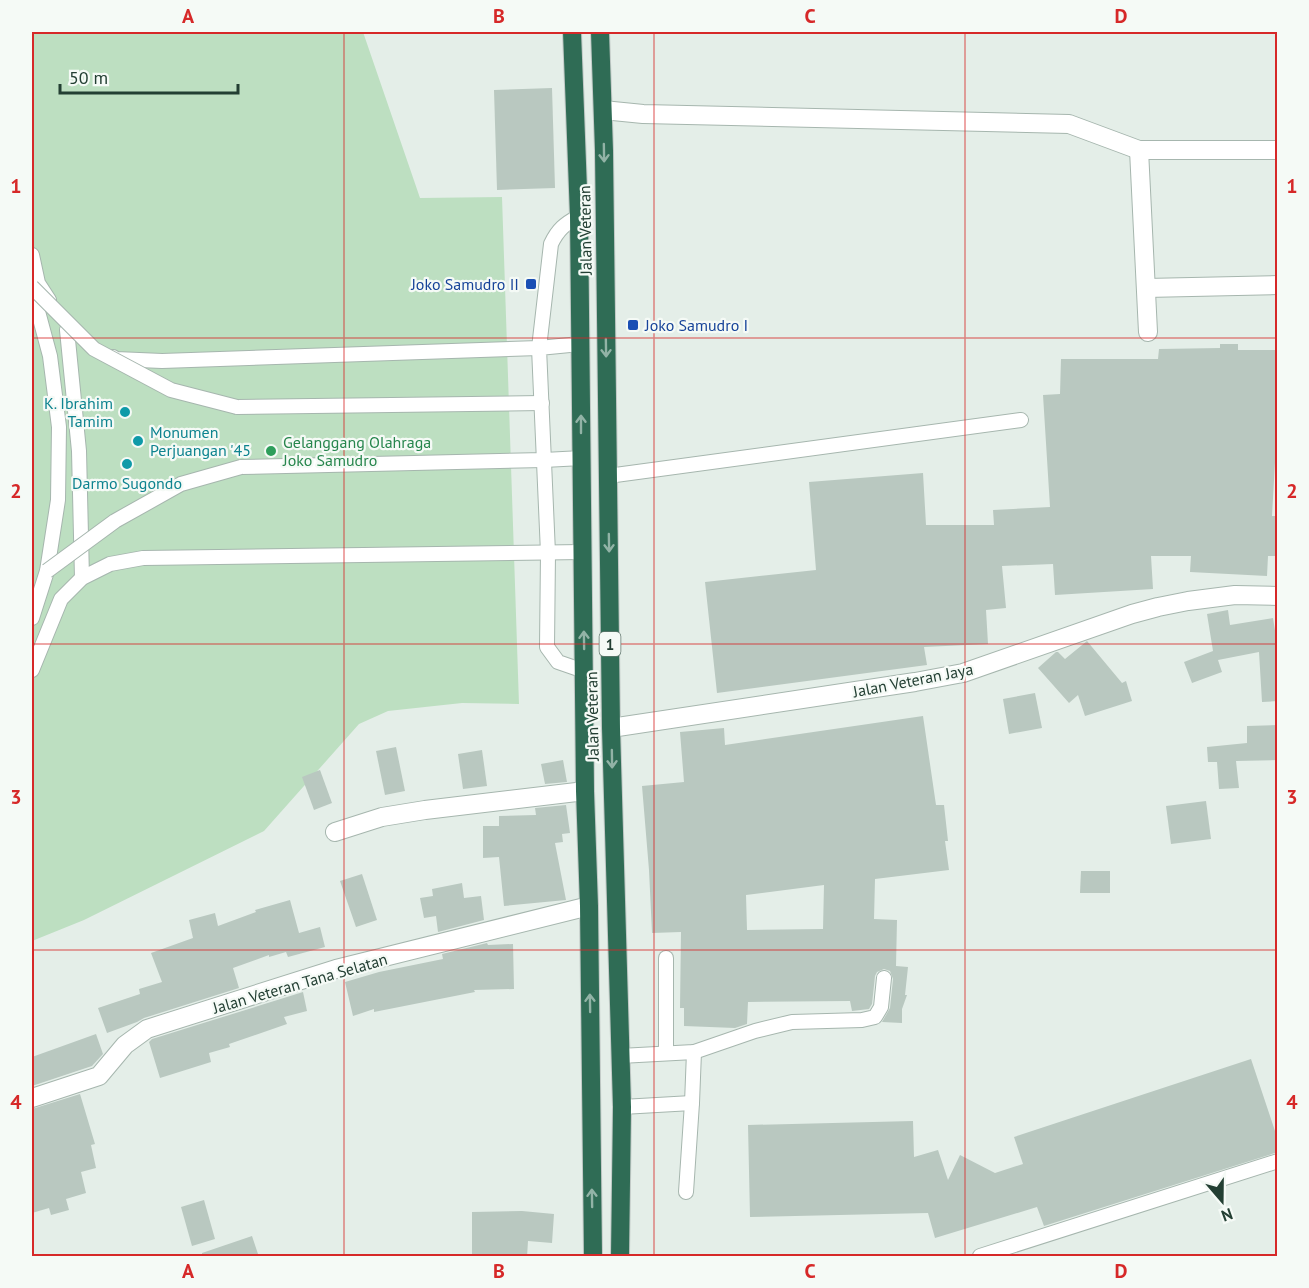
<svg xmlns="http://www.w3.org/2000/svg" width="1309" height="1288" font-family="'PT Sans',sans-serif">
	<rect width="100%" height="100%" fill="#e4eee8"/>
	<polygon fill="#bddfc1" points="32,32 363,32 420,198 502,197 519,704 462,703 388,711 359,724 264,831 84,920 32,941"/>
	<g fill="#b9c8c0" fill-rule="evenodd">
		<polygon points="552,88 555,188 497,190 494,90"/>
		<polygon points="1220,344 1238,344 1238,350 1278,350 1278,445 1276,445 1272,516 1278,516 1278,556 1268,556 1267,576 1190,572 1191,556 1151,556 1153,589 1055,595 1053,564 1002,566 1006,608 986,610 988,644 924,647 927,665 717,693 705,582 816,570 809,482 923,473 926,525 994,525 993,510 1050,507 1043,395 1060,394 1061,359 1158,359 1159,349 1220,348"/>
		<polygon points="1228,610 1230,625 1273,618 1278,649 1278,701 1262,702 1259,652 1218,660 1222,672 1192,683 1184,662 1213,651 1207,614"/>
		<polygon points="1087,641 1122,683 1126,681 1132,701 1085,716 1078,695 1069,703 1038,668 1056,652 1058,652 1065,659"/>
		<polygon points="1035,693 1042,728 1009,734 1003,699"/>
		<path d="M923 716 936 805H944L948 841H945L949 870 875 879 874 919 897 920 896 966 908 967 905 995H907L902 1009V1023L882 1022 890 1008 893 979 890 971 884 969 877 972 875 976 872 1004 869 1009 852 1011 850 1001 748 1002 747 1024 735 1028 684 1026V1008H680L681 932 652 933 649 870 642 786 684 782 680 732 724 728 725 745ZM824 885 823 929 747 930 746 895Z"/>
		<polygon points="1278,725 1278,760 1236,761 1239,788 1219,789 1217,762 1208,762 1207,747 1247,743 1247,726"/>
		<polygon points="396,747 405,791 385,795 376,751"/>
		<polygon points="482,750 487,786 463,789 458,754"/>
		<polygon points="563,760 567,782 545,784 541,764"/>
		<polygon points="320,770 332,803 314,810 302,777"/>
		<polygon points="1206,801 1211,839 1171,844 1166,806"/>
		<polygon points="566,805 570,833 562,834 563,842 555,843 566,900 504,906 499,857 483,858 483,826 499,826 499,816 536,815 535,808"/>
		<polygon points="1081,871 1110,871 1110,893 1080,893"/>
		<polygon points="362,874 377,920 356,927 340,881"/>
		<polygon points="462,883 464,898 481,896 484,920 438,932 436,916 424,918 420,898 433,896 432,889"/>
		<polygon points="290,900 299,933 320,927 325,947 288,957 286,952 269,957 269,955 233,968 239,988 144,1018 137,1022 107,1033 98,1008 140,994 139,989 162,982 151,953 193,938 189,920 215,913 218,926 256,912 255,910"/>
		<polygon points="487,943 488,945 513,944 514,989 474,990 475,992 374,1012 374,1009 353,1016 345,982 379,972 443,959 442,954"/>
		<polygon points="303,992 307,1011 284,1017 287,1024 229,1044 230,1047 209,1053 211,1062 160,1078 149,1042 152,1039"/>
		<polygon points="96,1034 103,1054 92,1066 32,1086 32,1057"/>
		<polygon points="1251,1059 1278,1140 1278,1152 1044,1226 1037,1207 935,1238 928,1213 750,1217 748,1125 913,1121 914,1157 938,1150 948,1180 960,1155 995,1173 1023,1164 1014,1137"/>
		<polygon points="80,1094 95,1144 91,1145 96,1168 81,1172 86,1193 66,1199 69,1210 51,1215 49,1208 32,1213 32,1109"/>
		<polygon points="204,1200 215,1239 192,1246 181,1207"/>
		<polygon points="522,1211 554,1214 552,1243 528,1241 527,1257 472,1257 472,1212"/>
		<polygon points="252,1236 259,1257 202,1257 202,1253"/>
	</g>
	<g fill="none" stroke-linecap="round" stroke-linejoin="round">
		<defs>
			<g id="lane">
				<polyline points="32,255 38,283 49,300"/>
				<polyline points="32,289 50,356 59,427 58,500 47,571 32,618"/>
				<polyline points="67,330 79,451 82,578"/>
				<polyline points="580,344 539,348 548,553 547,647 558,662 584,671"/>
				<path d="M113 357 116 359 162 361 539 348 551 244C558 229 565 224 579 216"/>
				<polyline points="237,407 542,403"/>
				<polyline points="241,467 544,460 582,458"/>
				<polyline points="608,476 1021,420"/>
				<polyline points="32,670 61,599 82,578 110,564 143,558 583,552"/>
				<polyline points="666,958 666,1053"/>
				<polyline points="620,1056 694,1052 755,1031 792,1022 862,1020 875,1017 881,1007 884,978"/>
				<polyline points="622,1107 692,1103"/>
				<polyline points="686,1192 692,1103 694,1052"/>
				<polyline points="980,1256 1278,1161"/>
			</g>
			<g id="street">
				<polyline points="603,110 643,114 1069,124 1139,150 1278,150"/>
				<polyline points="1139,150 1148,332"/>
				<polyline points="1146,288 1278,285"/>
				<polyline points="611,728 915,682 963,673 1132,614 1158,607 1188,601 1235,595 1278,596"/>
				<polyline points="335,832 382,817 425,810 585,791"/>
				<polyline points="32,1098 99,1076 125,1045 147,1029 336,969 589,906"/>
			</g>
			<g id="highway">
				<polyline points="572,32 579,216 585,791 589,906 593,1256"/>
				<polyline points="600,32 604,151 611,728 622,1107 620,1256"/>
			</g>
		</defs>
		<use href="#lane" stroke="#a6b6ae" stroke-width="16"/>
		<use href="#street" stroke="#a6b6ae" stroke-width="20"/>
		<use href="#highway" stroke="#c1c9c6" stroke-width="20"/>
		<use href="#lane" stroke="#fff" stroke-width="14"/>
		<use href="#street" stroke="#fff" stroke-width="18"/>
		<use href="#highway" stroke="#2f6c55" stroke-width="18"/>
		<defs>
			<g id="lane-bridge">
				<polyline points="32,287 94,349 171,390 237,407"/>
				<polyline points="47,571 115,521 181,484 241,467"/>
			</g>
		</defs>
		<use href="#lane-bridge" stroke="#a6b6ae" stroke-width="16" stroke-linecap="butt"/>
		<use href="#lane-bridge" stroke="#fff" stroke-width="14"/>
	</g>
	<defs><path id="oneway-shaft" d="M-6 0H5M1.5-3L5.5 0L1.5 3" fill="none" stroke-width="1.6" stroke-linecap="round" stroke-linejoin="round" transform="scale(1.5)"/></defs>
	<g stroke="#92b3a6">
		<use href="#oneway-shaft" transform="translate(604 153) rotate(89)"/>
		<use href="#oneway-shaft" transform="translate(606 348) rotate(89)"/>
		<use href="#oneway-shaft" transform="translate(581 424) rotate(-90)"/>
		<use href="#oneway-shaft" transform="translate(609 543) rotate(89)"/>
		<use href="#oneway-shaft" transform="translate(584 640) rotate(-91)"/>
		<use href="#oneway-shaft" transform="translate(612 759) rotate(89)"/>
		<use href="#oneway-shaft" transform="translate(590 1003) rotate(-91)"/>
		<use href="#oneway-shaft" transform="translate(592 1198) rotate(-91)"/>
	</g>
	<path fill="none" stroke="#d62828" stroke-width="1.5" stroke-opacity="0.55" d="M344 32V1256M654 32V1256M965 32V1256M32 338H1278M32 644H1278M32 950H1278"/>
	<g fill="#1a4fb4" stroke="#f5faf6" stroke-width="2">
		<rect x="525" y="278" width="12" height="12" rx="3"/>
		<rect x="627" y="319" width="12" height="12" rx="3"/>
	</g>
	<g fill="#0f9aa8" stroke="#f5faf6" stroke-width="2">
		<circle cx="125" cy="412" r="6"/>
		<circle cx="138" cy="441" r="6"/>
		<circle cx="127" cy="464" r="6"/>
	</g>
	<circle fill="#2e9e5b" stroke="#f5faf6" stroke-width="2" cx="271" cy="451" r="6"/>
	<g text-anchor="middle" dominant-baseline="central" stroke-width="4.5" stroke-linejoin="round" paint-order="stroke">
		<rect fill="#f5faf6" stroke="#62776e" stroke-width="1.5" x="599.5" y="632" width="21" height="24" rx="4.5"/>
		<g font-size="15" font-weight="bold" fill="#233f33">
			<text x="610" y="644">1</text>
		</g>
		<g font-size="16" fill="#233f33" stroke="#f5faf6">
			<text transform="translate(585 230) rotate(-91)">Jalan Veteran</text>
			<text transform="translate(913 680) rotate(-11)">Jalan Veteran Jaya</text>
			<text transform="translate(592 716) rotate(-91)">Jalan Veteran</text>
			<text transform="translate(300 983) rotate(-16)">Jalan Veteran Tana Selatan</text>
		</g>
		<g font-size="16" fill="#164399" stroke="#f5faf6" text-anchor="end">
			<text x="519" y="284">Joko Samudro II</text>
			<text x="645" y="325" text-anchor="start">Joko Samudro I</text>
		</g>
		<g font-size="16" fill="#0d838f" stroke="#f5faf6" text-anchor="end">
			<text x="113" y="403">K. Ibrahim<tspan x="113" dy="18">Tamim</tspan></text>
			<text x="150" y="432" text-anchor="start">Monumen<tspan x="150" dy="18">Perjuangan '45</tspan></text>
			<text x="127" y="483" text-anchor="middle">Darmo Sugondo</text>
		</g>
		<g font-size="16" fill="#27864d" stroke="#f5faf6" text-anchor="start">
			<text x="283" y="442">Gelanggang Olahraga<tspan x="283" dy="18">Joko Samudro</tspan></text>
		</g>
	</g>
	<rect width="1309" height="1288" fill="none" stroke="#f5faf6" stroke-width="66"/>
	<g transform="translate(1222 1201) rotate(160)" stroke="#f5faf6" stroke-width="4.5" paint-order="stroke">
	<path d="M0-4.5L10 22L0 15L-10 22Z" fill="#233f33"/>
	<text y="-9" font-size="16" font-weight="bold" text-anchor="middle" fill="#233f33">N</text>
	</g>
	<path d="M60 84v9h178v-9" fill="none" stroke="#233f33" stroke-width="3"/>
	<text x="69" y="84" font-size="18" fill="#233f33" stroke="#f5faf6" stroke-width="4.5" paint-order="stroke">50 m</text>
	<rect x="33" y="33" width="1243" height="1222" fill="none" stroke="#d62828" stroke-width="2"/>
	<g font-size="20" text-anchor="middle" font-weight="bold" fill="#d62828">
		<text x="188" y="23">A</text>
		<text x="499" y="23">B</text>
		<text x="810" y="23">C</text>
		<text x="1121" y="23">D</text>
		<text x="16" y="193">1</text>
		<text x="1292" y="193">1</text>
		<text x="16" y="498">2</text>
		<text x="1292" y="498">2</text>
		<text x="16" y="804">3</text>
		<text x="1292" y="804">3</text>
		<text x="16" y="1109">4</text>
		<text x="1292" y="1109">4</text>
		<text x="188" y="1278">A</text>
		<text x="499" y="1278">B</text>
		<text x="810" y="1278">C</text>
		<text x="1121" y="1278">D</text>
	</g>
</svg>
